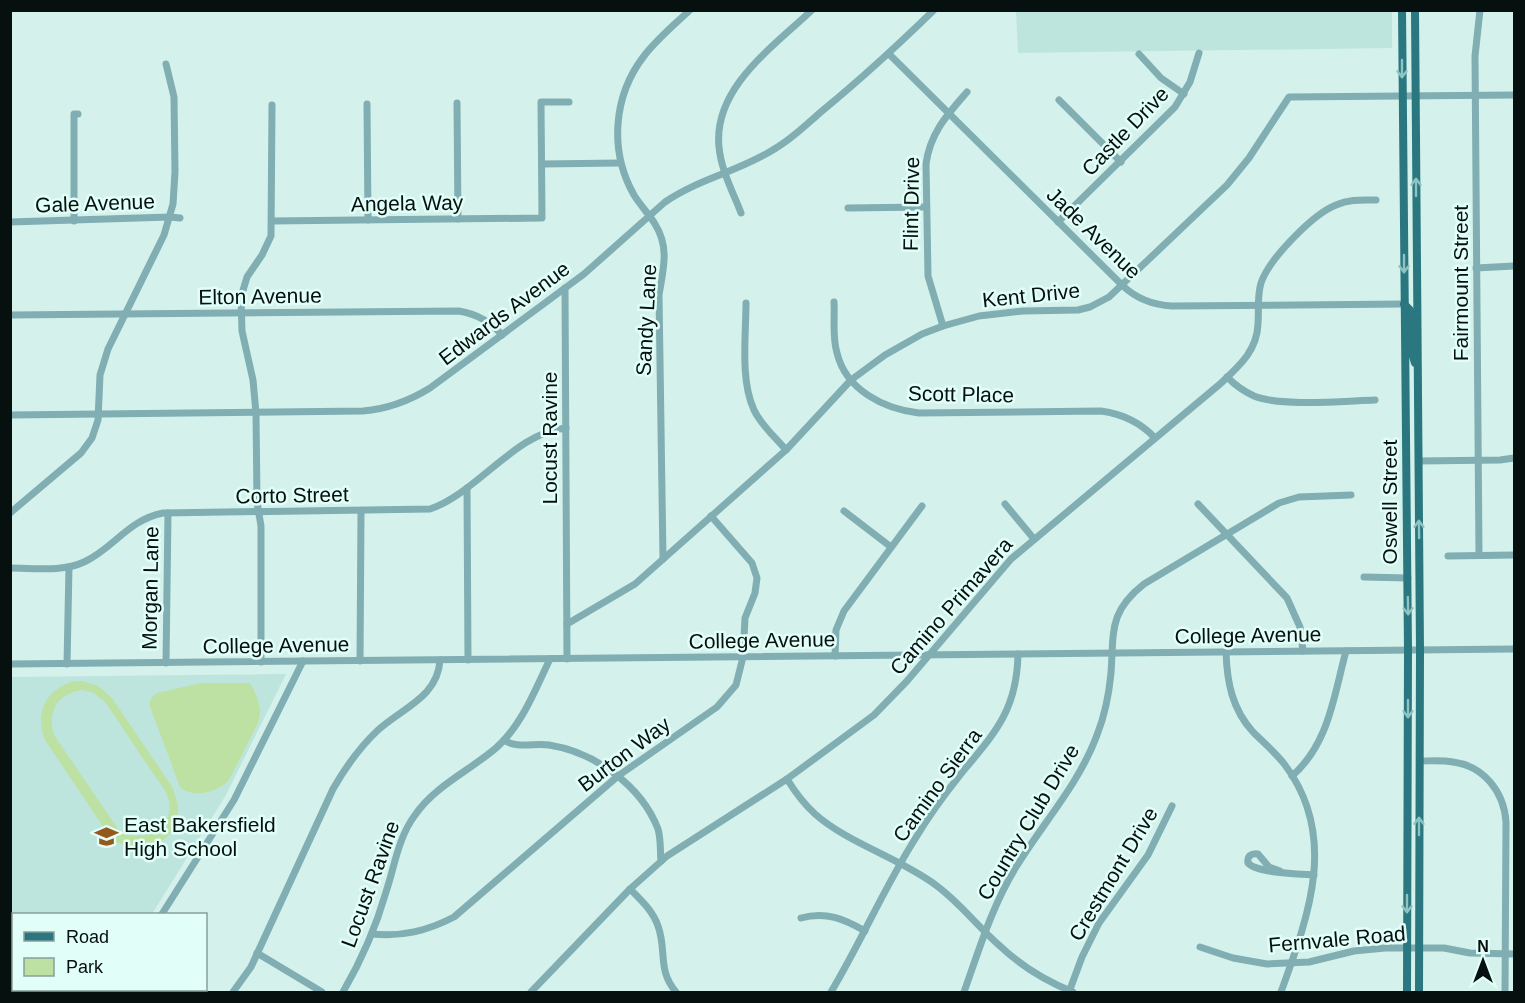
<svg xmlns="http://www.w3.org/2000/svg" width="1525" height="1003" font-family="Arial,sans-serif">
	<rect width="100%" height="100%" fill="#d4f2eb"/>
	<g fill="#bee5dd">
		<polygon points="1016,11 1392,11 1392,48 1018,53"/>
		<polygon points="286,674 226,795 152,914 14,914 14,990 119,990 118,992 11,992 10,677"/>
	</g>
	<g fill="#bde1a3" fill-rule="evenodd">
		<path d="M75 681H83L98 686 112 698 173 788C175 796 179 805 178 814 173 848 134 858 110 837L45 740C34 713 46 688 75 681ZM83 690 94 693 106 703C121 725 135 747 150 769 156 778 164 787 168 797 177 828 142 846 118 829L54 735C47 711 58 693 83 690Z"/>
		<path d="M201 683H250C257 697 263 707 258 723L229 780C219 792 193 799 180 787L149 704 151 698 157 693Z"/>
	</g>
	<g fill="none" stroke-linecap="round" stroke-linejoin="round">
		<g stroke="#80aeb3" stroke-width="7">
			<path d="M889 54 1123 286C1137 299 1152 305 1172 306L1404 304"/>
			<polyline points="1139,54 1161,78 1184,94"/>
			<polyline points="1059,100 1121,162"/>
			<polyline points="457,103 458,219"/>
			<polyline points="367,104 368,220"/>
			<polyline points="542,164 620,163"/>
			<polyline points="848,208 926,207"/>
			<path d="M741 213C733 192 721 170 719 147 713 88 773 47 812 10"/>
			<polyline points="74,221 74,114 78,114"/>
			<polyline points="272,221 542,218 541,102 569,102"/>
			<polyline points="10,222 170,217 180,218"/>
			<polyline points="1058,222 1175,107 1190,82 1199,53"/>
			<polyline points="1476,268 1514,266"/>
			<polyline points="565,288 567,659"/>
			<path d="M834 302C835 318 832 337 837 353 846 390 884 409 919 413L1101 411C1123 414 1140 422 1155 438"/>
			<path d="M746 303C746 335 740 380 754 410 761 425 775 437 786 450"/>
			<path d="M10 315 459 311C477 314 490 321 502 335"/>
			<path d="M943 326 928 276 926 164C930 133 947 115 967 92"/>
			<path d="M1227 377C1235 385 1243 391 1254 396 1281 407 1343 401 1375 400"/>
			<path d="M10 415 363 411C388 409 409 401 430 388L584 274 665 202C700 178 741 171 776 148 793 138 807 124 822 111 861 79 898 45 934 10"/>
			<polyline points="1419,461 1500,460 1514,458"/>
			<polyline points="467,488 468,660"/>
			<polyline points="1005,504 1034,539"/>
			<polyline points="1198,504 1287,598 1300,627 1303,651"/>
			<polyline points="844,511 891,547"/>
			<polyline points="10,513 81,453 92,438 98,420 100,375 108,349 164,235 173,204 175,172 174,97 166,64"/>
			<polyline points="1479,555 1475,56 1480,10"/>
			<polyline points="1448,556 1514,555"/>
			<path d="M663 559 659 295C663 270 670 248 655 224 649 214 640 205 634 195 609 151 613 96 644 56 657 39 674 25 690 10"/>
			<path d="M10 568C34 568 63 572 84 562 114 548 128 520 163 513L430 509C477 493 516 432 566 428"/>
			<polyline points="1364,577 1408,578"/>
			<polyline points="567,624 635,584 786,450 851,380 885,355 922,334 943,326 979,316 1023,311 1078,310 1090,307 1109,297 1227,185 1249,158 1289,97 1514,95"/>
			<path d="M1226 652C1227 682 1232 709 1253 732 1264 743 1276 753 1285 765 1339 837 1308 917 1281 992"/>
			<polyline points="835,656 836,630 844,611 922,506"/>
			<polyline points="360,661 361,511"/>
			<polyline points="261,662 261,526 257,502 256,413 253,380 242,331 241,297 247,277 262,255 271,236 272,105"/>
			<polyline points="166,663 168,513"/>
			<polyline points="10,664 1514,649"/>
			<polyline points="67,664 69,567"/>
			<path d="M504 740C516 749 534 743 549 745 594 752 641 785 658 829 661 839 660 850 661 861"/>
			<path d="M1420 761C1431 761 1442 760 1453 762 1484 766 1504 792 1506 822L1505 992"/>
			<path d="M1292 776C1329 744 1334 695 1346 651"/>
			<path d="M787 779C795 792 804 804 815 814 849 844 900 858 937 886 961 904 978 927 1000 946 1021 966 1046 981 1073 992"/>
			<path d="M1280 871 1269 867 1258 854C1251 853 1247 856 1248 863 1256 873 1300 874 1314 875"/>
			<path d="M630 889C641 900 653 911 658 926 667 950 657 970 676 992"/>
			<polyline points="162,914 234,800 303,661"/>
			<path d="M801 918C826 911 844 919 865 931"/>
			<path d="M372 934C402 937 427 931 454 917L618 776 717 707 736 685 743 657 745 618 755 593 757 578 752 563 711 516"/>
			<polyline points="1200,947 1233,958 1267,964 1309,962 1354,951 1385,948 1444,948 1470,953 1514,954"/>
			<polyline points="257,953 322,992"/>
			<polyline points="127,992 128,990"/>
			<path d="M233 992 251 967 333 789C345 768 360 747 378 730 402 708 438 697 440 660"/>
			<path d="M343 992C361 961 376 927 386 892 395 865 398 838 415 815 435 786 469 771 496 748 522 725 535 690 550 659"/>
			<path d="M531 992 630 889 667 856 787 779 874 715 907 681 1011 559 1220 384C1239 366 1257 351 1258 324 1259 310 1257 296 1261 283 1269 259 1313 214 1336 205 1349 199 1362 200 1376 200"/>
			<path d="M831 992C861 942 884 888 915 839 928 817 944 795 960 775 994 734 1017 711 1018 654"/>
			<path d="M964 992C979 950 992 906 1016 867 1043 823 1079 784 1097 735 1105 715 1109 694 1111 673 1114 633 1108 612 1144 584L1279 503 1299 497 1351 495"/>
			<polyline points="1069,992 1082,957 1099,923 1148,855 1172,806"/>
		</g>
		<g stroke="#2a7780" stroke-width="8">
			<polyline points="1402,10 1408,650 1407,992"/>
			<polyline points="1415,10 1420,650 1419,992"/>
			<polyline points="1404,304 1410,310 1411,350 1415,363"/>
		</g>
	</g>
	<defs><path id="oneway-shaft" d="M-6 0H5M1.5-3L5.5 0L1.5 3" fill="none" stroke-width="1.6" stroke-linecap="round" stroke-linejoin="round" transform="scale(1.5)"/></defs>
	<g stroke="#8fc2c2">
		<use href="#oneway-shaft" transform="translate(1402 69) rotate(90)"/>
		<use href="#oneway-shaft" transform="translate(1416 187) rotate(-90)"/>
		<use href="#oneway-shaft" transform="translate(1404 264) rotate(90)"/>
		<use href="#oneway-shaft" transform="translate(1419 529) rotate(-91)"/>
		<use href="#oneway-shaft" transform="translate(1408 606) rotate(89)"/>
		<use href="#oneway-shaft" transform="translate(1408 709) rotate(90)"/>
		<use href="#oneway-shaft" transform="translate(1419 826) rotate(-90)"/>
		<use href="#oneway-shaft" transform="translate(1407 904) rotate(90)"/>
	</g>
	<defs>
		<symbol id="school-bare" viewBox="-9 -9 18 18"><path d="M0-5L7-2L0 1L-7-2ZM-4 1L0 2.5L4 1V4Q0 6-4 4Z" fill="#96591d" stroke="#e1fff8" stroke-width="2.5" paint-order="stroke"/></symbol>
	</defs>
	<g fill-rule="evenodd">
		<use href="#school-bare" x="90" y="820" width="33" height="33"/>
	</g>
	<g text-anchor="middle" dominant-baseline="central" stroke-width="5" stroke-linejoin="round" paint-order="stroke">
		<g font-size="21" fill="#06100e" stroke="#e1fff8">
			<text transform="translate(1125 131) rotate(-46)">Castle Drive</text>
			<text transform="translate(95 203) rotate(-2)">Gale Avenue</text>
			<text transform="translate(407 203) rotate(-1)">Angela Way</text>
			<text transform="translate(911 204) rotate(-89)">Flint Drive</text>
			<text transform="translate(1094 233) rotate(44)">Jade Avenue</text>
			<text transform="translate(1460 283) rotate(-90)">Fairmount Street</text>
			<text transform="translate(1031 295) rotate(-6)">Kent Drive</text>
			<text transform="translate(260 296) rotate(-1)">Elton Avenue</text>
			<text transform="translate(504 313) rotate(-37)">Edwards Avenue</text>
			<text transform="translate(646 320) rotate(-87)">Sandy Lane</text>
			<text transform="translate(961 394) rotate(1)">Scott Place</text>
			<text transform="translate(549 438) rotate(-90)">Locust Ravine</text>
			<text transform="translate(292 495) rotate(-1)">Corto Street</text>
			<text transform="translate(1389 502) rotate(-90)">Oswell Street</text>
			<text transform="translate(150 588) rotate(-89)">Morgan Lane</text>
			<text transform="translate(951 606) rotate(-49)">Camino Primavera</text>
			<text transform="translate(1248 635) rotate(-1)">College Avenue</text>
			<text transform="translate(762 640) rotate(-1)">College Avenue</text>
			<text transform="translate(276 645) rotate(-1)">College Avenue</text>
			<text transform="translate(624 754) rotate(-37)">Burton Way</text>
			<text transform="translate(937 785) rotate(-54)">Camino Sierra</text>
			<text transform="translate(1028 822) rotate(-59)">Country Club Drive</text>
			<text transform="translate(1113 874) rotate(-59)">Crestmont Drive</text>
			<text transform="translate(370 884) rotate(-70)">Locust Ravine</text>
			<text transform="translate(1337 939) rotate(-5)">Fernvale Road</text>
		</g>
		<g font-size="21" fill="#06100e" stroke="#e1fff8" text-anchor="start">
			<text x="124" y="824">East Bakersfield<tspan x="124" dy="24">High School</tspan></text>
		</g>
	</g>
	<rect width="1525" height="1003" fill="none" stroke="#06100e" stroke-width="24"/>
	<rect x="12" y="913" width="195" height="78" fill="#e1fff8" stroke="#899f9a" stroke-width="1.5"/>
	<rect x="24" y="932" width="30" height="9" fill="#2a7780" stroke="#899f9a" stroke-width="1.5"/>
	<text x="66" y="943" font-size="18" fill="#06100e">Road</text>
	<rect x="24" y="958" width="30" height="18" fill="#bde1a3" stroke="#899f9a" stroke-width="1.5"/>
	<text x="66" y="973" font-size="18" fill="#06100e">Park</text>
	<g transform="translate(1483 961)" stroke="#e1fff8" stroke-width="4.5" paint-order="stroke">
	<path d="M0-4.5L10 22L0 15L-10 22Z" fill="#06100e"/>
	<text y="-9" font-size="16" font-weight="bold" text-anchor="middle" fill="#06100e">N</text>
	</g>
</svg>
